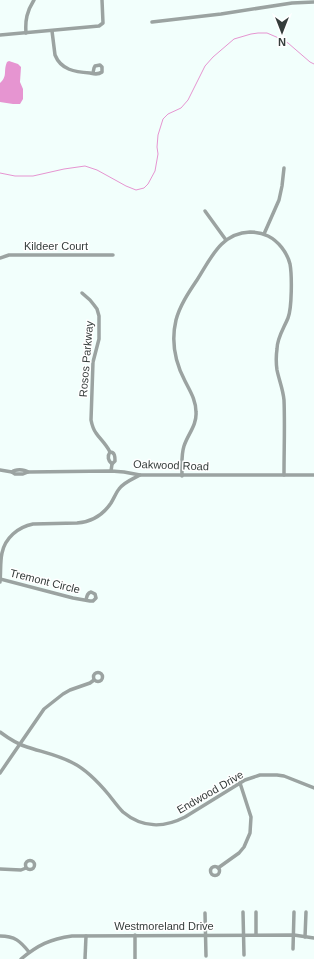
<svg xmlns="http://www.w3.org/2000/svg" width="314" height="959" font-family="Arial,sans-serif">
	<rect width="100%" height="100%" fill="#f2fffc"/>
	<path fill="#e695d1" d="M9 61 18 64 21 67 20 82 23 89V99L20 104H13L0 102V83C8 76 3 71 7 62Z"/>
	<g fill="none" stroke-linecap="round" stroke-linejoin="round">
		<polyline stroke="#e695d1" stroke-width="1" points="0,173 15,176 33,176 64,169 85,166 97,170 117,181 126,186 136,190 144,188 148,184 155,171 158,154 157,147 158,135 163,119 168,114 181,108 188,100 205,66 213,57 234,39 251,34 258,33 267,33 281,39 288,43 310,62 314,64"/>
		<g stroke="#9ba3a1" stroke-width="3.5">
			<polyline points="152,22 221,14 292,3 314,2"/>
			<path d="M52 31 55 55C61 70 75 72 90 73 94 74 98 75 102 72V67L100 65 95 66 94 68 93 73"/>
			<path d="M26 33C25 20 27 11 34 0"/>
			<polyline points="0,35 99,26 103,23 102,0"/>
			<polyline points="205,211 226,240"/>
			<polyline points="264,234 279,200 282,186 284,168"/>
			<polyline points="0,258 9,255 113,255"/>
			<path d="M82 293 90 300 94 305 97 309 99 316V339L93 362 91 420C92 425 93 429 96 433 100 439 106 444 110 452 115 452 115 457 115 461L112 464"/>
			<path d="M110 452C107 456 108 461 112 464L111 471"/>
			<polyline points="0,470 12,472 15,474 23,474 28,472"/>
			<path d="M12 472C15 469 24 469 28 472L111 471 124 472 140 475H314"/>
			<path d="M182 476C182 466 181 455 184 446 188 434 197 425 196 412 196 400 190 391 185 381 175 362 171 341 176 320 180 305 189 292 197 280 211 258 221 233 250 232 257 232 262 233 268 236 278 241 287 252 290 264 292 275 292 308 288 318 284 328 277 338 277 349 276 356 276 363 277 370 279 380 283 389 284 400 285 424 284 450 284 475"/>
			<path d="M0 579 73 598 90 601H93L96 598 95 594 91 592C87 593 87 596 86 600"/>
			<path d="M0 582C1 572 0 562 2 553 5 538 18 527 33 524L77 523C91 522 103 515 111 503 114 498 116 493 119 489 124 482 133 479 140 475"/>
			<circle cx="98" cy="677" r="4.5"/>
			<path d="M0 732C8 738 17 744 27 747 42 752 58 755 73 763 87 770 99 783 109 795 113 800 118 807 123 812 142 828 164 828 185 817L245 780 260 775H277L284 776 314 788"/>
			<polyline points="0,773 44,709 63,694 70,690 90,683 94,680"/>
			<circle cx="30" cy="865" r="4.5"/>
			<circle cx="215" cy="871" r="4.5"/>
			<polyline points="218,868 239,853 244,847 250,833 251,817 240,783"/>
			<polyline points="0,869 21,870 26,868"/>
			<polyline points="243,912 244,955"/>
			<polyline points="256,912 256,935"/>
			<polyline points="205,913 206,956"/>
			<polyline points="135,935 135,959"/>
			<path d="M0 936C15 936 20 941 29 952"/>
			<polyline points="305,937 306,912"/>
			<polyline points="293,949 294,912"/>
			<path d="M21 959C38 945 50 939 72 936L294 935 314 938"/>
			<polyline points="85,959 86,936"/>
		</g>
	</g>
	<g text-anchor="middle" dominant-baseline="central" stroke-width="3" stroke-linejoin="round" paint-order="stroke">
		<g font-size="11" fill="#353d3b" stroke="#fff">
			<text x="56" y="246">Kildeer Court</text>
			<text transform="translate(86 359) rotate(-85)">Rosos Parkway</text>
			<text transform="translate(171 465) rotate(2)">Oakwood Road</text>
			<text transform="translate(45 581) rotate(14)">Tremont Circle</text>
			<text transform="translate(210 792) rotate(-30)">Endwood Drive</text>
			<text x="164" y="926">Westmoreland Drive</text>
		</g>
	</g>
	<g transform="translate(282 32) rotate(180)" stroke="#ffffff" stroke-width="3" paint-order="stroke">
	<path d="M0-3L7 15L0 10L-7 15Z" fill="#353d3b"/>
	<text y="-6" font-size="11" font-weight="bold" text-anchor="middle" fill="#353d3b">N</text>
	</g>
</svg>
